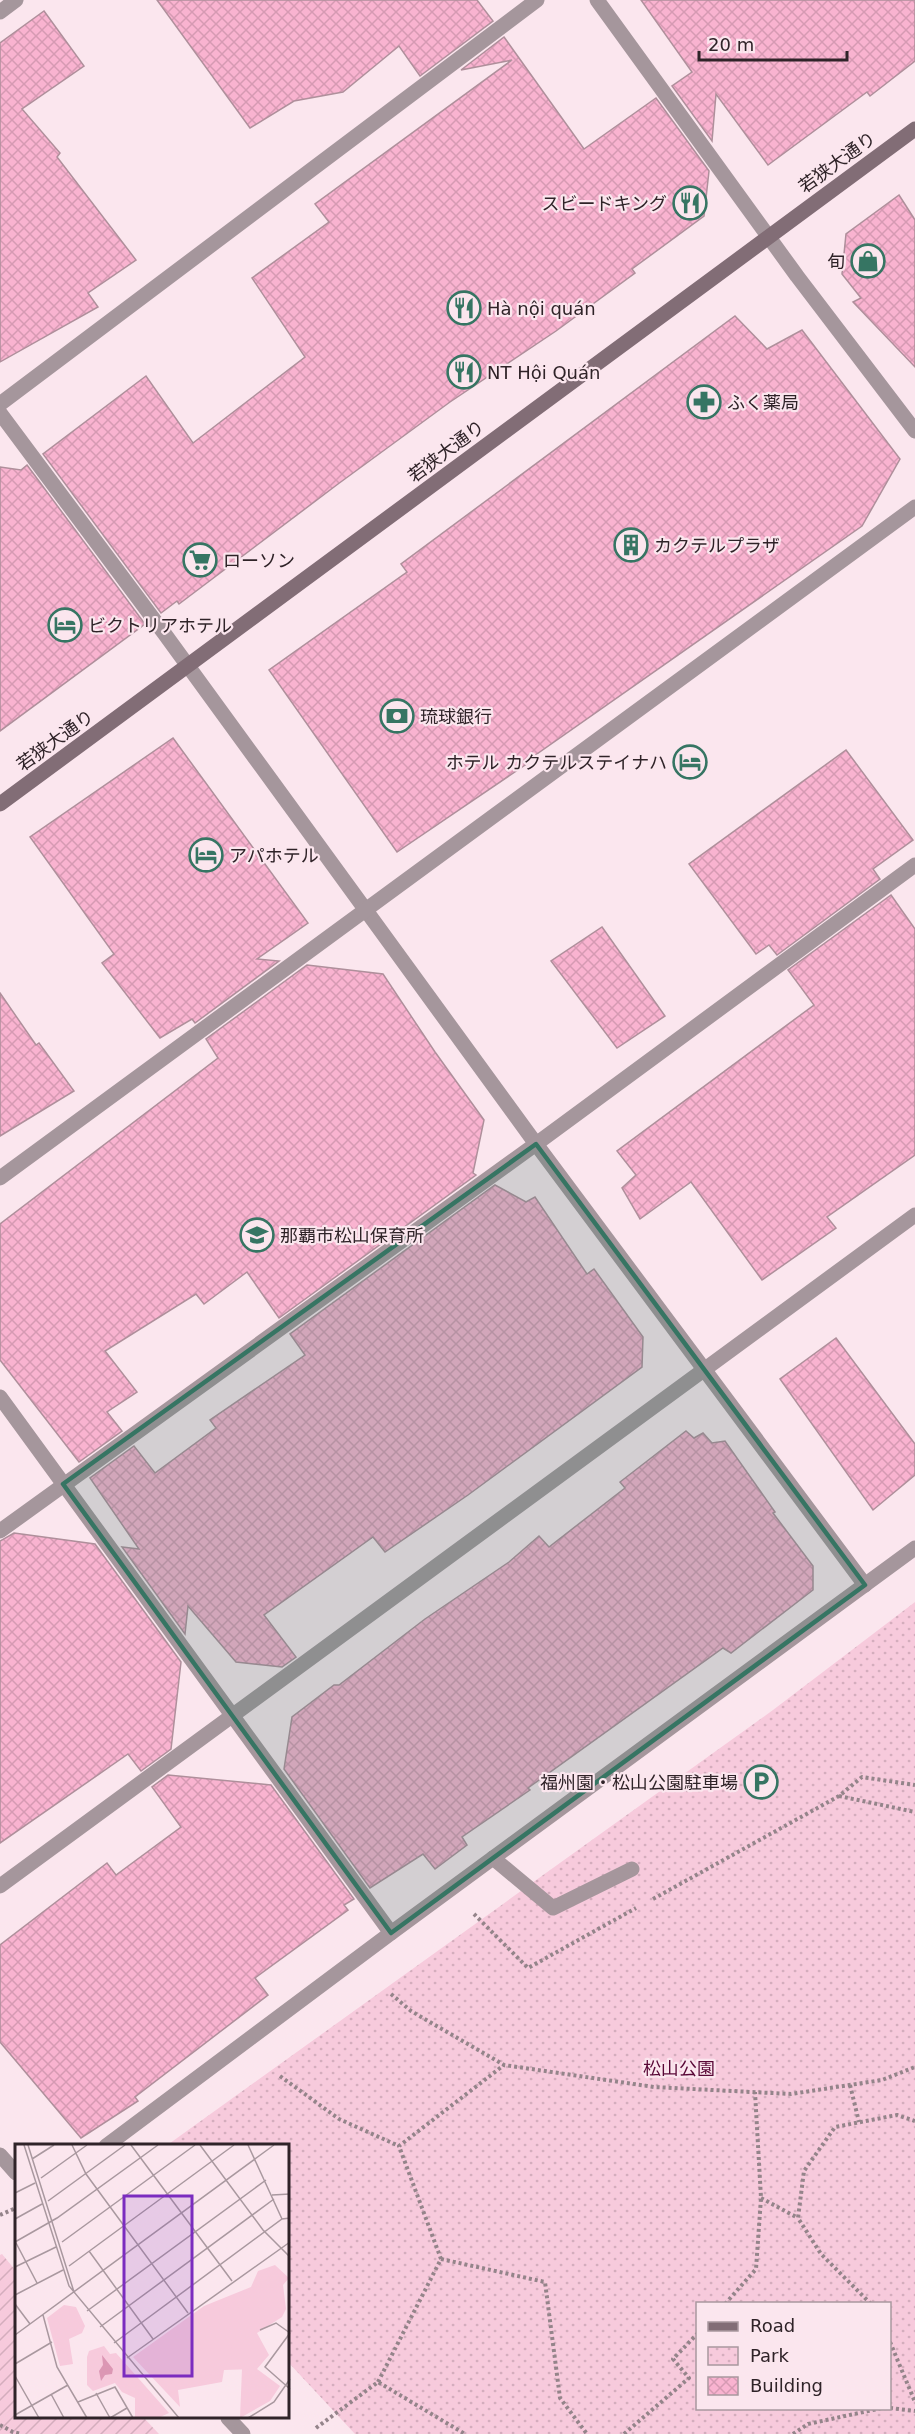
<svg xmlns="http://www.w3.org/2000/svg" width="915" height="2434" font-family="'DejaVu Sans','Noto Sans JP',sans-serif">
	<defs>
		<pattern id="park-dots" width="8" height="8" patternUnits="userSpaceOnUse" patternTransform="scale(1.5)"><rect width="8" height="8" fill="#f7cadc"/><path d="M2 2h.1M6 6h.1" fill="none" stroke="#d4adbd" stroke-width="1.8" stroke-linecap="round"/></pattern>
		<pattern id="garden-furrows" width="10" height="10" patternUnits="userSpaceOnUse" patternTransform="scale(1.5)"><rect width="10" height="10" fill="#f7cadc"/><path d="M-1 1l2-2M0 10L10 0M9 11l2-2" fill="none" stroke="#d4adbd"/></pattern>
		<pattern id="building-cross-hatch" width="8" height="8" patternUnits="userSpaceOnUse" patternTransform="scale(1.5)"><rect width="8" height="8" fill="#f9b3d0"/><path d="M0 0l8 8M0 8l8-8" fill="none" stroke="#d69ab3"/></pattern>
	</defs>
	<rect width="100%" height="100%" fill="#fbe6ee"/>
	<path fill="url(#park-dots)" fill-rule="evenodd" d="M915 1602V2434H355L288 2362V2146H166L773 1710ZM698 2304H890V2408H698Z"/>
	<polygon fill="url(#garden-furrows)" points="2,2254 16,2271 16,2418 144,2418 159,2434 0,2434 0,2255"/>
	<g fill="url(#building-cross-hatch)" stroke="#af8f9b" stroke-width="1.5">
		<polygon points="157,0 477,0 493,21 420,76 399,46 343,92 294,101 250,128"/>
		<polygon points="641,0 915,0 915,61 870,96 867,92 768,165 716,94 712,141 672,86 692,72"/>
		<polygon points="44,11 84,66 22,109 60,153 57,157 136,260 88,293 98,307 0,362 0,43"/>
		<polygon points="504,37 584,149 656,98 709,171 704,216 632,269 635,273 556,331 450,402 338,484 179,604 177,601 161,613 43,454 146,376 193,443 305,357 252,278 329,222 315,204 512,60 461,70"/>
		<polygon points="899,195 915,220 915,367 853,302 861,298 842,274 846,234"/>
		<polygon points="735,316 767,349 802,330 900,459 862,526 527,761 528,763 397,852 269,670 407,572 401,564"/>
		<polygon points="27,465 145,624 0,731 0,467 21,470"/>
		<polygon points="173,738 308,923 257,959 279,961 195,1023 192,1019 160,1038 102,963 114,954 30,837"/>
		<polygon points="846,750 913,840 873,869 880,879 777,955 769,945 756,954 689,864"/>
		<polygon points="891,895 915,929 915,1155 827,1217 836,1228 762,1280 691,1182 640,1219 622,1188 636,1175 617,1151 814,1005 788,970"/>
		<polygon points="602,927 665,1016 617,1048 551,961"/>
		<polygon points="307,965 383,974 435,1052 484,1120 473,1173 476,1175 279,1318 247,1272 204,1304 196,1294 105,1351 137,1392 107,1412 122,1431 79,1462 0,1360 0,1224 218,1058 206,1039"/>
		<polygon points="0,993 36,1045 39,1043 74,1091 0,1136"/>
		<polygon points="495,1185 526,1202 535,1197 587,1274 594,1269 643,1337 642,1367 468,1495 385,1552 373,1537 264,1615 296,1657 282,1667 236,1662 188,1606 185,1634 122,1547 139,1549 90,1478 134,1446 155,1473 216,1428 210,1420 305,1355 290,1334"/>
		<polygon points="836,1338 915,1444 915,1475 873,1510 780,1379"/>
		<polygon points="686,1431 694,1438 703,1433 712,1443 725,1441 775,1512 773,1513 813,1566 813,1590 731,1653 723,1648 528,1788 530,1790 462,1837 467,1845 435,1869 423,1854 370,1888 284,1769 292,1717 334,1685 339,1685 425,1619 509,1562 539,1536 549,1547 625,1488 620,1482"/>
		<polygon points="14,1533 95,1544 181,1662 171,1749 141,1771 128,1754 0,1843 0,1541"/>
		<polygon points="168,1775 271,1785 354,1899 344,1905 348,1910 255,1978 268,1995 135,2097 138,2101 81,2138 0,2042 0,1945 107,1863 116,1875 181,1827 152,1787"/>
	</g>
	<g fill="none" stroke-linecap="round" stroke-linejoin="round">
		<g stroke="#94848a" stroke-width="4" stroke-dasharray="3 3" stroke-linecap="butt">
			<polyline points="839,1796 915,1812"/>
			<polyline points="653,1899 839,1796 862,1777 915,1785"/>
			<polyline points="474,1914 528,1968 636,1908"/>
			<polyline points="391,1994 411,2011 504,2065 654,2087 791,2094 882,2080 915,2067"/>
			<polyline points="280,2076 339,2119 399,2146"/>
			<polyline points="850,2085 859,2122"/>
			<polyline points="761,2198 798,2218"/>
			<polyline points="0,2215 16,2208"/>
			<polyline points="441,2259 545,2282 560,2398 587,2434"/>
			<polyline points="725,2304 756,2269 761,2198 755,2092"/>
			<polyline points="871,2304 821,2254 798,2218 804,2171 835,2127 897,2115 915,2121"/>
			<polyline points="890,2342 915,2402"/>
			<polyline points="378,2382 441,2259 399,2146 504,2065"/>
			<polyline points="890,2408 915,2411"/>
			<polyline points="0,2425 13,2432 22,2434"/>
			<polyline points="316,2428 378,2382 465,2434"/>
			<polyline points="624,2434 689,2378 673,2359 698,2333"/>
			<polyline points="793,2434 808,2424 882,2408"/>
		</g>
		<polyline stroke="#a5969c" stroke-width="15" points="493,1858 553,1908 632,1869"/>
		<g stroke="#a5969c" stroke-width="15">
			<polyline points="597,0 797,276 915,431"/>
			<polyline points="0,12 16,0"/>
			<polyline points="0,404 537,0"/>
			<polyline points="0,413 164,633 536,1144 865,1585"/>
			<polyline points="0,1178 915,507"/>
			<polyline points="0,1397 391,1933"/>
			<polyline points="0,1531 536,1144 915,865"/>
			<polyline points="0,1886 915,1215"/>
			<polyline points="106,2146 391,1933 915,1548"/>
		</g>
		<g stroke="#a5969c" stroke-width="15">
			<polyline points="0,2155 16,2173"/>
			<polyline points="228,2418 243,2434"/>
		</g>
		<polyline stroke="#826d76" stroke-width="15" points="0,804 915,129"/>
	</g>
	<path fill="#367563" fill-opacity="0.2" stroke="#367563" stroke-width="4.5" stroke-linejoin="round" d="M536 1144 865 1585 391 1933 63 1484Z"/>
	<defs>
		<symbol id="restaurant-ring" viewBox="-11 -11 22 22"><circle r="9.5" fill="#fbe6ee" stroke="#367563" stroke-width="1.5"/><path d="M-5-6h1v4h1v-4h1v4h1v-4h1v5L-1.5 .5V6h-2V.5L-5-1ZM5-6V6H3V1.5H1.5Q1.5-4 5-6Z" fill="#367563"/></symbol>
		<symbol id="shop-ring" viewBox="-11 -11 22 22"><circle r="9.5" fill="#fbe6ee" stroke="#367563" stroke-width="1.5"/><path d="M-5-2.5h2.3a2.7 3.5 0 0 1 5.4 0H5L5.5 6h-11ZM-1.5-2.5h3a1.5 2.3 0 0 0-3 0Z" fill="#367563"/></symbol>
		<symbol id="pharmacy-ring" viewBox="-11 -11 22 22"><circle r="9.5" fill="#fbe6ee" stroke="#367563" stroke-width="1.5"/><path d="M-2-6h4v4h4v4h-4v4h-4v-4h-4v-4h4Z" fill="#367563"/></symbol>
		<symbol id="building-ring" viewBox="-11 -11 22 22"><circle r="9.5" fill="#fbe6ee" stroke="#367563" stroke-width="1.5"/><path d="M-4-6H4V6H1V3H-1V6H-4ZM-2.5-4.3h1.7v1.8h-1.7ZM.8-4.3h1.7v1.8H.8ZM-2.5-1h1.7V.8h-1.7ZM.8-1h1.7V.8H.8Z" fill="#367563"/></symbol>
		<symbol id="supermarket-ring" viewBox="-11 -11 22 22"><circle r="9.5" fill="#fbe6ee" stroke="#367563" stroke-width="1.5"/><path d="M-6-5.5h2.5l.6 2H6L4.5 2H-2.5L-4.4-4H-6ZM-1.5 3.2a1.3 1.3 0 1 0 .1 0ZM3 3.2a1.3 1.3 0 1 0 .1 0Z" fill="#367563"/></symbol>
		<symbol id="hotel-ring" viewBox="-11 -11 22 22"><circle r="9.5" fill="#fbe6ee" stroke="#367563" stroke-width="1.5"/><path d="M-6-4.5h1.5V1H6V5H4.5V3h-9V5H-6ZM-4 0a1.8 1.8 0 1 1 3.6 0ZM.5 0V-2.5h3Q6-2.5 6 0Z" fill="#367563"/></symbol>
		<symbol id="bank-ring" viewBox="-11 -11 22 22"><circle r="9.5" fill="#fbe6ee" stroke="#367563" stroke-width="1.5"/><path d="M-6-4H6V4H-6ZM0-2.3a2.3 2.3 0 1 0 0 4.6a2.3 2.3 0 1 0 0-4.6Z" fill="#367563"/></symbol>
		<symbol id="school-ring" viewBox="-11 -11 22 22"><circle r="9.5" fill="#fbe6ee" stroke="#367563" stroke-width="1.5"/><path d="M0-5L7-2L0 1L-7-2ZM-4 1L0 2.5L4 1V4Q0 6-4 4Z" fill="#367563"/></symbol>
		<symbol id="parking-ring" viewBox="-11 -11 22 22"><circle r="9.5" fill="#fbe6ee" stroke="#367563" stroke-width="1.5"/><path d="M-3.5-5.5H1a3.5 3.5 0 0 1 0 7H-1V5.5H-3.5ZM-1-3.4V-.6H.8a1.4 1.4 0 0 0 0-2.8Z" fill="#367563"/></symbol>
	</defs>
	<g fill-rule="evenodd">
		<use href="#restaurant-ring" x="671" y="184" width="38" height="38"/>
		<use href="#shop-ring" x="849" y="242" width="38" height="38"/>
		<use href="#restaurant-ring" x="445" y="289" width="38" height="38"/>
		<use href="#restaurant-ring" x="445" y="353" width="38" height="38"/>
		<use href="#pharmacy-ring" x="685" y="383" width="38" height="38"/>
		<use href="#building-ring" x="612" y="526" width="38" height="38"/>
		<use href="#supermarket-ring" x="181" y="541" width="38" height="38"/>
		<use href="#hotel-ring" x="46" y="606" width="38" height="38"/>
		<use href="#bank-ring" x="378" y="697" width="38" height="38"/>
		<use href="#hotel-ring" x="671" y="743" width="38" height="38"/>
		<use href="#hotel-ring" x="187" y="836" width="38" height="38"/>
		<use href="#school-ring" x="238" y="1216" width="38" height="38"/>
		<use href="#parking-ring" x="742" y="1763" width="38" height="38"/>
	</g>
	<g text-anchor="middle" dominant-baseline="central" stroke-width="4.5" stroke-linejoin="round" paint-order="stroke">
		<g font-size="18" fill="#2f2328" stroke="#fbe6ee">
			<text transform="translate(837 162) rotate(-36)">若狭大通り</text>
			<text transform="translate(446 451) rotate(-37)">若狭大通り</text>
			<text transform="translate(55 740) rotate(-36)">若狭大通り</text>
		</g>
		<g font-size="18" fill="#2f2328" stroke="#fbe6ee" text-anchor="start">
			<text x="667" y="203" text-anchor="end">スビードキング</text>
			<text x="845" y="261" text-anchor="end">旬</text>
			<text x="487" y="308">Hà nội quán</text>
			<text x="487" y="372">NT Hội Quán</text>
			<text x="727" y="402">ふく薬局</text>
			<text x="654" y="545">カクテルプラザ</text>
			<text x="223" y="560">ローソン</text>
			<text x="88" y="625">ビクトリアホテル</text>
			<text x="420" y="716">琉球銀行</text>
			<text x="667" y="762" text-anchor="end">ホテル カクテルステイナハ</text>
			<text x="229" y="855">アパホテル</text>
			<text x="280" y="1235">那覇市松山保育所</text>
			<text x="738" y="1782" text-anchor="end">福州園・松山公園駐車場</text>
		</g>
		<g font-size="18" fill="#590736" stroke="#fbe6ee">
			<text x="679" y="2068">松山公園</text>
		</g>
	</g>
	<g transform="translate(15 2144)">
		<rect width="274" height="274" fill="#fbe6ee"/>
		<path d="M260 121 274 134 268 141 271 165 267 173 242 189 254 211 242 225 209 226 207 238 163 246 165 263 118 213 189 162 236 143 243 127ZM49 161 61 163 70 182 67 189 54 195 58 220 45 222 32 174Z" fill="#f7cadc"/>
		<path d="M89 202 95 210 101 209 154 269 143 274H120V254L107 248 100 239 78 247 72 241V213L74 207Z" fill="#f7cadc"/>
		<path d="M216 197H236V219H217ZM227 225H242L265 242 255 257 225 274Z" fill="#f7cadc"/>
		<path d="M87 211 98 225 97 230 90 231 86 237 84 227 88 221Z" fill="#dc97b4"/>
		<path fill="none" stroke="#a9989f" stroke-width="1.5" d="M9 1 54 142 164 274M13 1 59 148M57 1 71 30 173 169M116 1 217 137M185 1 248 86 275 113M233 1 267 75M17 15 39 1M26 34 72 1M0 49 20 39M257 51 275 50M33 57 110 1M0 75 27 60M0 97 22 139M0 98 42 74 143 1M47 98 180 1M74 107 138 195M54 122 219 1M0 123 41 103M0 151 48 126M0 160 15 180M72 167 251 36M28 171 42 223 72 274M85 183 259 55M245 186 261 179 275 189M275 189 250 223 275 245M0 191 259 1M99 199 267 75 275 74M112 214 275 98M0 220 37 198M0 232 24 274M81 249 95 274M36 250 49 274M63 258 100 243 118 274M0 271 53 241M95 274 112 264M233 274 259 258 275 235"/>
		<path fill="#7b2cbf" fill-opacity="0.15" stroke="#7b2cbf" stroke-width="3" d="M109 52H177V232H109Z"/>
		<rect width="274" height="274" fill="none" stroke="#2f2328" stroke-width="3"/>
	</g>
	<rect x="696" y="2302" width="195" height="108" fill="#fbe6ee" stroke="#a9989f" stroke-width="1.5"/>
	<rect x="708" y="2322" width="30" height="9" fill="#826d76" stroke="#a9989f" stroke-width="1.5"/>
	<text x="750" y="2332" font-size="18" fill="#2f2328">Road</text>
	<rect x="708" y="2347" width="30" height="18" fill="url(#park-dots)" stroke="#a9989f" stroke-width="1.5"/>
	<text x="750" y="2362" font-size="18" fill="#2f2328">Park</text>
	<rect x="708" y="2377" width="30" height="18" fill="url(#building-cross-hatch)" stroke="#a9989f" stroke-width="1.5"/>
	<text x="750" y="2392" font-size="18" fill="#2f2328">Building</text>
	<path d="M699 51v9h148v-9" fill="none" stroke="#2f2328" stroke-width="3"/>
	<text x="708" y="51" font-size="18" fill="#2f2328" stroke="#fbe6ee" stroke-width="4.5" paint-order="stroke">20 m</text>
</svg>
